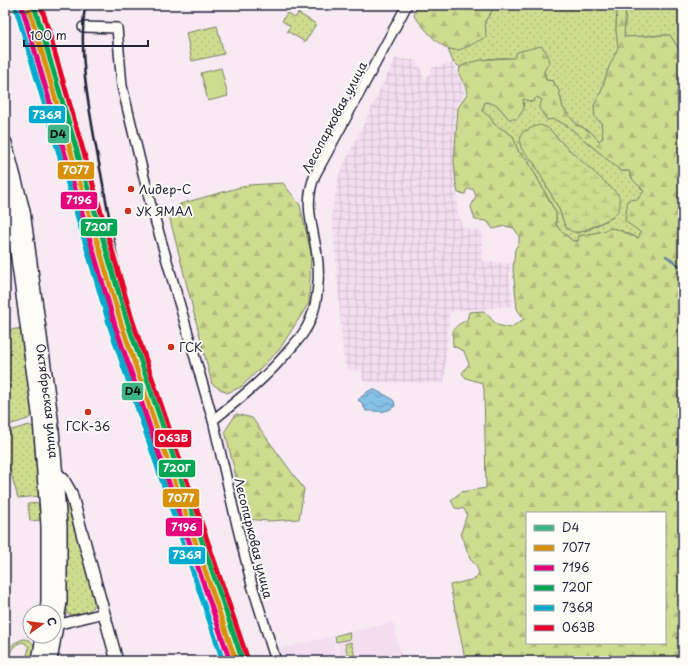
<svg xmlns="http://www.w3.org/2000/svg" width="688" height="666" font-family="'Playpen Sans',sans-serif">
	<defs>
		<pattern id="industrial-grid" width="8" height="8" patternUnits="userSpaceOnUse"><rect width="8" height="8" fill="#f3def0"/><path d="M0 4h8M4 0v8" fill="none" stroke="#d0becf"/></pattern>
		<pattern id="green-dots" width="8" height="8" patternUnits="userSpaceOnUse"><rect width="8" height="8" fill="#cedc90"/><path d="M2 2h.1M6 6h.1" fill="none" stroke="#b1bc7d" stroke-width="1.8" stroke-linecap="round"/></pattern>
		<pattern id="forest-firs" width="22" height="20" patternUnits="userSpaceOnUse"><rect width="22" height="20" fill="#cedc90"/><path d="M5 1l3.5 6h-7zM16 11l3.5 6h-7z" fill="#b1bc7d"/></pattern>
		<pattern id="wetland-marsh" width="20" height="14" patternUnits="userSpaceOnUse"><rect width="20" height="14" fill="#cedc90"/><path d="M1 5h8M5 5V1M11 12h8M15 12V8" fill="none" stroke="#b1bc7d"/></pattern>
		<pattern id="water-waves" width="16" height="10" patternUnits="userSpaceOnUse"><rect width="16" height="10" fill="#86c1e6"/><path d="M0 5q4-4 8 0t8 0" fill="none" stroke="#6d9cbc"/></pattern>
	</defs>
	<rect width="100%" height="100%" fill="#f7eaf3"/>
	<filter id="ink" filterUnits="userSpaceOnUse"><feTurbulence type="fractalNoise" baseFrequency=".025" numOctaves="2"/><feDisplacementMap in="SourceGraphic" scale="8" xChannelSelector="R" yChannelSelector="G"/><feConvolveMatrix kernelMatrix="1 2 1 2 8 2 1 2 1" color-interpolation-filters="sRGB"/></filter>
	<g filter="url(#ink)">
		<g fill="#f3def0">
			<polygon points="5,299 10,330 5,354"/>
			<polygon points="393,622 403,661 341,661 335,636"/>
			<polygon points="332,636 339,661 283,661 279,649"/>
		</g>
		<polygon fill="url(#industrial-grid)" points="395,59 415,60 422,71 425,81 432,68 453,62 465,93 456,106 457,209 461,223 464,228 482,231 483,261 512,264 509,269 513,306 452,311 449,316 444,383 365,382 362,379 362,371 351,371 344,363 332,213 339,175"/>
		<g fill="url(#green-dots)" stroke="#787f66" fill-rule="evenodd">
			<path d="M496 5H617L616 30 619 48 609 67 601 92 594 106 601 122 603 138 599 141 591 132 576 124 563 108 559 91 553 81 546 80 544 71C535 67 525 61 515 59 503 55 471 61 460 67L453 62 448 49 458 50 485 21Z"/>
			<polygon points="626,5 683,5 683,56 670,35 624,37"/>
			<polygon points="287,13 295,18 298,13 316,24 305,42 287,31 290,26 282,21"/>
			<polygon points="217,26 224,54 192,61 186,33"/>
			<path d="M537 97 542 100 555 119 569 127 621 171H629L633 180 644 191 638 199 641 233 638 238 616 229 610 228 604 231 579 236 578 241H573L560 230 556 224V213L527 159 518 151 513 136 494 124 490 117 482 112 485 101 497 105 509 119 523 99ZM554 134 564 145 591 170 613 217 588 230 576 233 564 223 559 209 534 163 521 148Z"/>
			<polygon points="5,223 9,223 14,254 5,264"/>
			<polygon points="23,328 33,414 28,419 5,426 5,354 10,330"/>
			<polygon points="29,425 33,427 35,429 41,496 18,498 5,452 5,432"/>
			<path d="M63 492 69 507 95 601C94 603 95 605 93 607 88 614 70 617 64 612Z"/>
			<polygon points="38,503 41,520 30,521 28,504"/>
			<polygon points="349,632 350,639 336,642 335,636"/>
			<path d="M24 639C37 640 35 651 34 661H26L29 647 23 642C13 644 10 651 8 661H5C7 649 12 642 24 639Z"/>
			<polygon points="351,642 356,661 341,661 340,658 348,656 345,644"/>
		</g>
		<g fill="url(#forest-firs)" stroke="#787f66" fill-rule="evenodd">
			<path d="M417 5H496L485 21 486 37C479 40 464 50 457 50 440 51 424 27 414 16Z"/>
			<path d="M617 5H626L624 37 670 35 683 56V661H463L464 654 450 585 475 579 479 573 476 565 470 559 461 533 467 514 464 509 455 508 451 500 461 492 486 488 484 389 482 383 466 378 462 373 469 364 464 351 453 346C452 330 452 327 467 320L469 312 484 311 497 325 510 328 524 319 517 309 513 269 515 249 519 243V236L514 228 505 226 493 229 487 221 475 220 471 207 476 196 473 189H467L465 194 458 193 456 183 454 161 458 108 467 94 466 88 459 74 460 67C476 58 496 59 514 58L517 52 541 46 547 53 549 62 544 71 546 80 553 81 559 91 563 108 576 124 591 132 599 141 603 138 601 122 595 118 594 106 601 92 609 67 618 48 616 30ZM537 97 542 100 539 108 547 120 555 119 569 127 621 171H629L633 180 644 191 638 199 628 200 625 221 641 233 638 238 616 229 610 228 604 231 579 236 578 241H573L560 230 556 224V213L527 159 518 151 513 136 494 124 490 117 482 111 485 102 497 105 509 119H517L524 109 523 99 532 102ZM527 513H665V643H527Z"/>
			<polygon points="283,183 300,205 311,253 309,303 279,350 241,387 227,393 212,384 170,219 180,204 248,185"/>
			<polygon points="236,414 252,418 304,489 299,519 269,521 246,519 225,431"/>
		</g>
		<path fill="url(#wetland-marsh)" stroke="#787f66" d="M540 125 548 128 554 134 564 145 618 194C622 203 620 210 613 217L581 232H573L566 228 564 223 559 209 534 163 521 148 520 143 521 135 524 131 536 126Z"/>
		<polygon fill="#cedc90" stroke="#787f66" points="221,68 228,96 208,101 201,73"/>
		<path fill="url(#water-waves)" stroke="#5e81a2" d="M373 389 389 397 394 401 395 406C383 415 378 410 366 411L362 403 358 400 367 392Z"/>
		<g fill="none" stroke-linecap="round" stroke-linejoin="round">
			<polyline stroke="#5e81a2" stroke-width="2.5" points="666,256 683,268"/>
			<defs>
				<g id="minor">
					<polyline points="83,27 117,28 122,86 150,202 213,420 237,525 252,585 276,661"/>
					<path d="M213 420C241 398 268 376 291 348 299 339 307 330 311 318 318 302 320 273 317 255 313 226 303 204 315 175L407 5"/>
					<polyline points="56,625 104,613"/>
				</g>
				<polyline id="tertiary" points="52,469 63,479 71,493 117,661"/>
				<g id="secondary">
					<path id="s1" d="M5 143 23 211 51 418 60 525V602L50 661"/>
					<polyline points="5,187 12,214 40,420 48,525 48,602 47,612"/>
					<polyline points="39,661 43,636"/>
				</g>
			</defs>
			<use href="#minor" stroke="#22223b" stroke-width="12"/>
			<use href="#tertiary" stroke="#22223b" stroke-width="14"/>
			<use href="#secondary" stroke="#22223b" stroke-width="16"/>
			<use href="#minor" stroke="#fdfcf7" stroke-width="9"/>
			<use href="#tertiary" stroke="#fdfcf7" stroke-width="11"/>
			<use href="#secondary" stroke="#fdfcf7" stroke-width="13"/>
			<g stroke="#22223b" stroke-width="2.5">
				<path d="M85 5C78 56 89 108 98 158 108 209 116 261 130 311 145 363 165 413 183 463"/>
				<polyline points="215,573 250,661"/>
			</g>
			<defs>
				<polyline id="rail-1" points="22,5 125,369 177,518"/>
				<polyline id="rail-2" points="28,5 121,323 236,661"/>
				<polyline id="rail-3" points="22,7 115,325 230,661"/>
				<polyline id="rail-4" points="34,5 127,321 242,659"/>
				<polyline id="rail-5" points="16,8 110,327 223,661"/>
				<polyline id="rail-6" points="41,5 132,319 247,657"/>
			</defs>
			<use href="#rail-1" stroke="#fdfcf7" stroke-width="8"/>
			<use href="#rail-2" stroke="#fdfcf7" stroke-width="8"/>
			<use href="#rail-3" stroke="#fdfcf7" stroke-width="8"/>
			<use href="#rail-4" stroke="#fdfcf7" stroke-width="8"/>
			<use href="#rail-5" stroke="#fdfcf7" stroke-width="8"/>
			<use href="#rail-6" stroke="#fdfcf7" stroke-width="8"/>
			<use href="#rail-1" stroke="#3fb485" stroke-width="5"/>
			<use href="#rail-2" stroke="#d79209" stroke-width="5"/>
			<use href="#rail-3" stroke="#e5007d" stroke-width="5"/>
			<use href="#rail-4" stroke="#00a651" stroke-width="5"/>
			<use href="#rail-5" stroke="#00a9ce" stroke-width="5"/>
			<use href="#rail-6" stroke="#e4002b" stroke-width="5"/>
		</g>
	</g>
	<g fill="#c8321e" stroke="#fdfcf7" stroke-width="1.5">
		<circle cx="131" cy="189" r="4"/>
		<circle cx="128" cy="211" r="4"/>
		<circle cx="171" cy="347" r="4"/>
		<circle cx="88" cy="412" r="4"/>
	</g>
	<g text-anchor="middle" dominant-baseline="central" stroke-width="4" stroke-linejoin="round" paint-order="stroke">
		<g font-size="12" fill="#22223b" stroke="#fdfcf7">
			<text transform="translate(334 117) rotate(-62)">Лесопарковая улица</text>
			<text stroke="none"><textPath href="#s1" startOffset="262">Октябрьская улица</textPath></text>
			<text transform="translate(254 538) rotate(76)">Лесопарковая улица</text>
		</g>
		<g font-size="12" fill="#22223b" stroke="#fdfcf7" text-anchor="start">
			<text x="139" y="189">Лидер-С</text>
			<text x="136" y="211">УК ЯМАЛ</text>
			<text x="179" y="347">ГСК</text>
			<text x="88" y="426" text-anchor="middle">ГСК-36</text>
		</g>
	</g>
	<g stroke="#fdfcf7" stroke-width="1.5">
		<rect x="28" y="105" width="38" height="19" rx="4" fill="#00a9ce"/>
		<rect x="47" y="124" width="23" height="20" rx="4" fill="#3fb485"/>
		<rect x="57" y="161" width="38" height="19" rx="4" fill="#d79209"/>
		<rect x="60" y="191" width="38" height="19" rx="4" fill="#e5007d"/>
		<rect x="80" y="218" width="38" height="19" rx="4" fill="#00a651"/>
		<rect x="121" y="382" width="23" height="19" rx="4" fill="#3fb485"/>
		<rect x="154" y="429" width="38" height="19" rx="4" fill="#e4002b"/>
		<rect x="158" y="459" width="38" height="19" rx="4" fill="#00a651"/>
		<rect x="162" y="488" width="38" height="20" rx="4" fill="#d79209"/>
		<rect x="165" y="517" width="38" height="20" rx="4" fill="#e5007d"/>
		<rect x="168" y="546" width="38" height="19" rx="4" fill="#00a9ce"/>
	</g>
	<g font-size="11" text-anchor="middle" font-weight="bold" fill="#fff">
		<text x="47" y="119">736Я</text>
		<text x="76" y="174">7077</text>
		<text x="79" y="204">7196</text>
		<text x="99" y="231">720Г</text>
		<text x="173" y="442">063В</text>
		<text x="177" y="472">720Г</text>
		<text x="181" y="502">7077</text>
		<text x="184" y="531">7196</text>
		<text x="187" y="559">736Я</text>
	</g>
	<g font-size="11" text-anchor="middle" font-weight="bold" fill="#111">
		<text x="58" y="138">D4</text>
		<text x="133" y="395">D4</text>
	</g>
	<rect width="688" height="666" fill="none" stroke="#fdfcf7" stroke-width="20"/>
	<rect x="10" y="10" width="668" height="646" fill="none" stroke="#22223b" stroke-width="1.5" filter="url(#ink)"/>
	<rect x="526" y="512" width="140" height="132" fill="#fdfcf7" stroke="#a5a5ac"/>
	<rect x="534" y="525" width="20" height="6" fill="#3fb485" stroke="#a5a5ac"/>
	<text x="562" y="532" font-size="12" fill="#22223b">D4</text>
	<rect x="534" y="545" width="20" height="6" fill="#d79209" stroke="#a5a5ac"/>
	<text x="562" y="552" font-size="12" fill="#22223b">7077</text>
	<rect x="534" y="565" width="20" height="6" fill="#e5007d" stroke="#a5a5ac"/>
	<text x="562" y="572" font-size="12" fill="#22223b">7196</text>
	<rect x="534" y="585" width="20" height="6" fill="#00a651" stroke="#a5a5ac"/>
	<text x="562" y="592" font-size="12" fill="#22223b">720Г</text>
	<rect x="534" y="605" width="20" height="6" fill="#00a9ce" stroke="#a5a5ac"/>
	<text x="562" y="612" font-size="12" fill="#22223b">736Я</text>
	<rect x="534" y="625" width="20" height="6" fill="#e4002b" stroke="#a5a5ac"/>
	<text x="562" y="632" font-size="12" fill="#22223b">063В</text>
	<g transform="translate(42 624) rotate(76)"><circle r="19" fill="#fdfcf7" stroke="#a5a5ac"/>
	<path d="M0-3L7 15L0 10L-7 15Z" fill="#c8321e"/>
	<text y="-6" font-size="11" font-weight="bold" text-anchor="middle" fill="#22223b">С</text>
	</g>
	<path d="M24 40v6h124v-6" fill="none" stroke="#22223b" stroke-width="2"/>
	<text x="30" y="40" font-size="12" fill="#22223b" stroke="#fdfcf7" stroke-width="3" paint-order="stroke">100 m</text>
</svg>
